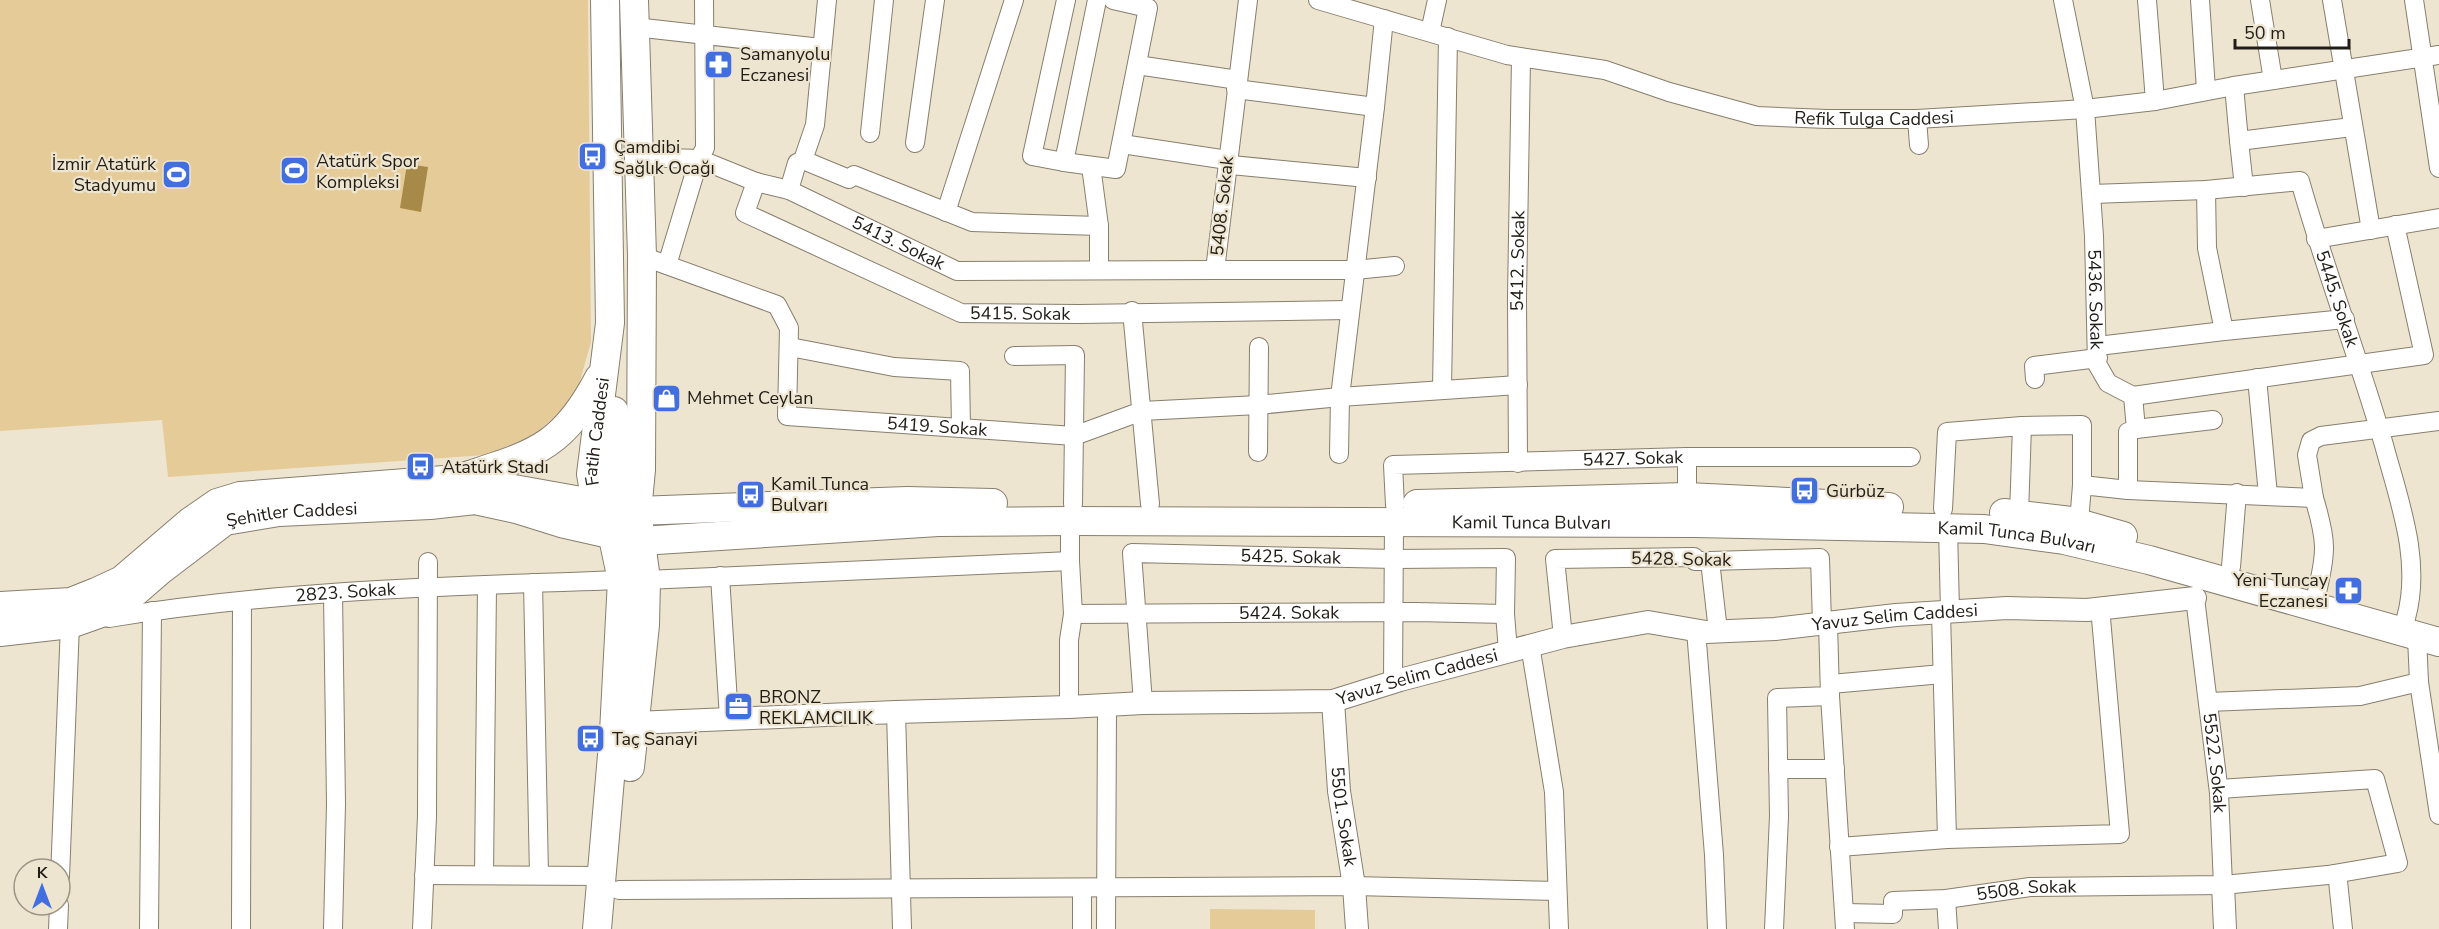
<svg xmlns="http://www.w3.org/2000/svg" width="2439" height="929" font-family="'Nunito Sans',sans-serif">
	<rect width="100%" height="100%" fill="#eee5d1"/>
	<g fill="#e5cb98">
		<polygon points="0,0 588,0 591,342 575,399 534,435 486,455 168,477 162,420 0,431"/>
		<polygon points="1210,909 1315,910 1315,929 1210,929"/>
	</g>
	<polygon fill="#a78948" points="407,164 428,167 421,212 400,208"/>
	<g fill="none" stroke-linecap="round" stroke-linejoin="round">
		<defs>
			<g id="minor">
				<polyline points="1066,0 1032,156 1064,162 1097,0"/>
				<polyline points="1248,0 1215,270 1355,270 1395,266"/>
				<path id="s1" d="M1318 0 1507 55 1605 70 1669 92 1757 116 1827 119H1917L2085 109 2155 101 2234 86 2439 55"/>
				<path id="s2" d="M2063 0 2085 109 2094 236 2097 364 2108 383 2133 396 2136 429 2128 432V490L2082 485 2079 523"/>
				<polyline points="2147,0 2155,101"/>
				<polyline points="2200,0 2206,90"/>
				<polyline points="2260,0 2273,80"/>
				<polyline points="2332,0 2371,230"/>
				<polyline points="2414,0 2439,168"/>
				<polyline points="635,27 821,48"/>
				<polyline points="1430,32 1437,0"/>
				<polyline points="1137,65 1238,80"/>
				<polyline points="2234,86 2239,141 2352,127"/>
				<polyline points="1236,89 1375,107"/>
				<polyline points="1917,119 1919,145"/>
				<polyline points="870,133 884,0"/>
				<polyline points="2239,141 2244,187"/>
				<polyline points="915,143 935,0"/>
				<polyline points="1122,144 1221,159 1231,165 1367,178"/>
				<path id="s3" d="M638 157 699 159 756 182 789 190 957 271 1215 270"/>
				<polyline points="803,160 849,179 854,175 972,222 1099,226 1099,270"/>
				<polyline points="1064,162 1116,169 1148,8 1113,0"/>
				<polyline points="1091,166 1099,226"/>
				<path id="s4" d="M756 182 745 213 961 313 1079 314 1349 310"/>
				<polyline points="789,190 797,163 803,160 815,125 827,0"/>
				<polyline points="2206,190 2207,248 2224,331"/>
				<path id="s5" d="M2092 194 2206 190 2300 181C2325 269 2358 356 2384 445 2399 501 2422 560 2406 618"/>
				<polyline points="946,212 1014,0"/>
				<polyline points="2316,239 2439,218"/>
				<path id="s6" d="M642 256 777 305 789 328 787 416 1074 436 1142 411 1258 405 1340 397 1518 385"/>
				<polyline points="667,265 699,159 705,148 704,0"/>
				<polyline points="1132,311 1150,504"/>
				<polyline points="2098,346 2224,331 2345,319"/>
				<polyline points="790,347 894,367 960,371 961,428"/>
				<polyline points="1014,356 1075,355 1073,504"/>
				<polyline points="2257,378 2268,495"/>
				<polyline points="2035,379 2034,366 2098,358"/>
				<polyline points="1442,389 1448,37"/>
				<polyline points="2133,396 2424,355 2395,225"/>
				<polyline points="2022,426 2082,425 2082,485"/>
				<polyline points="2136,429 2213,420"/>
				<polyline points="1258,452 1259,347"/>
				<polyline points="1339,454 1340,397 1375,107 1384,19"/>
				<polyline points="1687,457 1687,497"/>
				<path id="s7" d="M1518 463 1517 297 1521 58"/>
				<path d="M2128 490 2314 498C2327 541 2327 552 2316 596"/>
				<polyline points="2314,498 2307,455 2311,441 2321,436 2439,421"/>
				<path id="s8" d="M1395 505 1393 465 1687 457H1911"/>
				<polyline points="1943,509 1947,432 2022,426 2019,515"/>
				<polyline points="1948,528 1950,611"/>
				<polyline points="1710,561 1718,631"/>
				<polyline points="2231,567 2237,493"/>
				<polyline points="720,576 729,718"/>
				<polyline points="646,580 1070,561"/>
				<polyline points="533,583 539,875"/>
				<polyline points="333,594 336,804 333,929"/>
				<path id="s9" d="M2195 598 2219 793 2223 885"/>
				<path id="s10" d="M1073 614 1416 612 1505 614"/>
				<path id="s11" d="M109 618C279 590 451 586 622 580"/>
				<polyline points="1696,630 1714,855 1717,929"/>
				<polyline points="1563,637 1555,559 1694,557 1695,561 1710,561 1820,558 1822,623"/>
				<polyline points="2417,637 2419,682 2439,815"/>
				<polyline points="1530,645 1554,792 1559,929"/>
				<polyline points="1393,682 1394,523"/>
				<polyline points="1831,684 1942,674"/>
				<polyline points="1830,696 1845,929"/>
				<polyline points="2208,702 2360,696 2419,682"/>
				<path id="s12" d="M1143 703 1132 553 1394 559 1506 558 1505 614 1508 651"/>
				<polyline points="1069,707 1069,640 1073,614 1070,561 1070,521"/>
				<polyline points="896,712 902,929"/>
				<polyline points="1778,769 1835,769"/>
				<polyline points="1947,839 2120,834 2100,607"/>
				<polyline points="1839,847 1947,839 1941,612"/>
				<polyline points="2335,874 2338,881 2343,929"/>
				<polyline points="424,875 601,876"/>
				<polyline points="484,875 487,585"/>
				<polyline points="60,877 70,624 79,623"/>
				<polyline points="619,890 1354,886 1557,891"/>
				<polyline points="1946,899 1948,929"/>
				<path id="s13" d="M1845 913 1893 914V901L1946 899 2030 887 2223 885 2328 875 2398 863 2375 779 2219 789"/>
				<polyline points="58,929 59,905"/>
				<polyline points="149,929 152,611"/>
				<polyline points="241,929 242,602"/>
				<polyline points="422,929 427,816 428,562"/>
				<polyline points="1082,929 1082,888"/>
				<polyline points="1106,929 1107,706"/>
				<polyline points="1774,929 1779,816 1777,698 1830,696 1828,623"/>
			</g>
			<g id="tertiary">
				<path id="s14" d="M1333 701 1339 791 1354 886 1357 929"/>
				<path id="s15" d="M635 723 896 712 1069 707 1143 703 1333 701 1400 680 1563 637 1648 622 1706 632 1775 629 1896 615 2007 608 2087 610 2195 598"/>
				<polyline points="2223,885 2225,929"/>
			</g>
			<g id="primary">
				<polyline points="614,411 616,477 629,524"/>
				<path d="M463 477C533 454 562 449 599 378"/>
				<polyline points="1417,504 1687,497 1889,507"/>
				<polyline points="2004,513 2071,521 2123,536"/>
				<polyline points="0,606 71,602 96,592 122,580 191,521 217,503 240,496 457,479 637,511 907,501 993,503"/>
				<path id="s16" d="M0 632 70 624 118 607 162 569 225 521 279 512 430 505 475 500 516 509 561 523 641 541 938 522 1070 521 1694 523 1984 529 2064 540 2149 560 2439 642"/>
				<polyline points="630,767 645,625 646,580 637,511 641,470 642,256 634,0"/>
				<path id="s17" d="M597 929 614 732 622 580 612 533 596 503 591 474 610 323 605 0"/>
			</g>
		</defs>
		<use href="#minor" stroke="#877e6d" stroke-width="20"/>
		<use href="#tertiary" stroke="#877e6d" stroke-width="24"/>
		<use href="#primary" stroke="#877e6d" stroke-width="30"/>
		<use href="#minor" stroke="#fff" stroke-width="18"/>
		<use href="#tertiary" stroke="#fff" stroke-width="22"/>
		<use href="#primary" stroke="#fff" stroke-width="28"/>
	</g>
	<defs>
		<symbol id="pharmacy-square" viewBox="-11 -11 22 22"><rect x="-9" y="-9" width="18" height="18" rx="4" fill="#416fe0" stroke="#eee5d1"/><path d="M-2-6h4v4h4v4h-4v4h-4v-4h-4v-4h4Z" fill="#fff"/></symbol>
		<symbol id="bus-square" viewBox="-11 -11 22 22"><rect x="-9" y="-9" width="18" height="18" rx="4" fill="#416fe0" stroke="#eee5d1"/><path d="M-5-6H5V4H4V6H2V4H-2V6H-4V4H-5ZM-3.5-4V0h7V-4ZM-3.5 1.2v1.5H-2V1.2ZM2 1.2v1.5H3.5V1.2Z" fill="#fff"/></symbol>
		<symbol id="stadium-square" viewBox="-11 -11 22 22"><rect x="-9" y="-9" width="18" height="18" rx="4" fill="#416fe0" stroke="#eee5d1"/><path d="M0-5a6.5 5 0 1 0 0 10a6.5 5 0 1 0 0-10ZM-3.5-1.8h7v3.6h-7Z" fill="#fff"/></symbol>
		<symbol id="shop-square" viewBox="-11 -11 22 22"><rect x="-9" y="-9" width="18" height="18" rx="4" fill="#416fe0" stroke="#eee5d1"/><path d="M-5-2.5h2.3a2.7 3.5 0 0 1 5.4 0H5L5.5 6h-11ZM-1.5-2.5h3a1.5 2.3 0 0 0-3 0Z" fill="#fff"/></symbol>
		<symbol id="office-square" viewBox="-11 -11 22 22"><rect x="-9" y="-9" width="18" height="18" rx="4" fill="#416fe0" stroke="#eee5d1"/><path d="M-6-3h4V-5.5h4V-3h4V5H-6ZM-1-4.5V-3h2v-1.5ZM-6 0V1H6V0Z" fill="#fff"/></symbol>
	</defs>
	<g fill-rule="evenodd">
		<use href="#pharmacy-square" x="702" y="48" width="33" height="33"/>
		<use href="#bus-square" x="576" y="140" width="33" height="33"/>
		<use href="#stadium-square" x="278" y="154" width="33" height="33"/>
		<use href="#stadium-square" x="160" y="158" width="33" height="33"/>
		<use href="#shop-square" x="650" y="382" width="33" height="33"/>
		<use href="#bus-square" x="404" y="450" width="33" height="33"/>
		<use href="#bus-square" x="1788" y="474" width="33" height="33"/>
		<use href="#bus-square" x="734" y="478" width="33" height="33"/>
		<use href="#pharmacy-square" x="2332" y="574" width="33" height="33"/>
		<use href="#office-square" x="722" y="690" width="33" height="33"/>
		<use href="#bus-square" x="574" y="722" width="33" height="33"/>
	</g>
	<g text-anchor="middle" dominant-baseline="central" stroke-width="4.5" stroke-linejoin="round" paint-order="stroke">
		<g font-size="18" fill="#201c16" stroke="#eee5d1" text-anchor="start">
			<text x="740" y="54">Samanyolu<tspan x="740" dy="21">Eczanesi</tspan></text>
			<text x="614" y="147">Çamdibi<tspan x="614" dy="21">Sağlık Ocağı</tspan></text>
			<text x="316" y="161">Atatürk Spor<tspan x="316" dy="21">Kompleksi</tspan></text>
			<text x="156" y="164" text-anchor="end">İzmir Atatürk<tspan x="156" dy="21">Stadyumu</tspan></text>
			<text x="687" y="398">Mehmet Ceylan</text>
			<text x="442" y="467">Atatürk Stadı</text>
			<text x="771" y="484">Kamil Tunca<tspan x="771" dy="21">Bulvarı</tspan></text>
			<text x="1826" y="491">Gürbüz</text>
			<text x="2328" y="580" text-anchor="end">Yeni Tuncay<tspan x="2328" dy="21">Eczanesi</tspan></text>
			<text x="759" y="697">BRONZ<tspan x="759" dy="21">REKLAMCILIK</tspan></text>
			<text x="612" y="739">Taç Sanayi</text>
		</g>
		<g font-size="18" fill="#201c16" stroke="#eee5d1">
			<text stroke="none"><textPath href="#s1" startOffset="572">Refik Tulga Caddesi</textPath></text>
			<text transform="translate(1222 206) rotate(-84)">5408. Sokak</text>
			<text stroke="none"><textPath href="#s3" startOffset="278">5413. Sokak</textPath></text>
			<text stroke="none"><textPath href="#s7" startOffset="202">5412. Sokak</textPath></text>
			<text stroke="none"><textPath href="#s5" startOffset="332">5445. Sokak</textPath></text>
			<text stroke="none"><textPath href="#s2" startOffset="302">5436. Sokak</textPath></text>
			<text stroke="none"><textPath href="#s4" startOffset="330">5415. Sokak</textPath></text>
			<text stroke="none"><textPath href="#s6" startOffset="408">5419. Sokak</textPath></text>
			<text stroke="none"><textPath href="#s17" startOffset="504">Fatih Caddesi</textPath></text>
			<text stroke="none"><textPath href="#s8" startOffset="280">5427. Sokak</textPath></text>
			<text stroke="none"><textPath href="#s16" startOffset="326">Şehitler Caddesi</textPath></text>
			<text stroke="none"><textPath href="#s16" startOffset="1572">Kamil Tunca Bulvarı</textPath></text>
			<text stroke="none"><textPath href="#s16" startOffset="2058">Kamil Tunca Bulvarı</textPath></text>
			<text stroke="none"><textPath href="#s12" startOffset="309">5425. Sokak</textPath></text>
			<text transform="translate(1681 559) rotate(1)">5428. Sokak</text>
			<text stroke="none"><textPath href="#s11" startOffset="238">2823. Sokak</textPath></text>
			<text stroke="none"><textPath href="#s10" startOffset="216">5424. Sokak</textPath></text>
			<text stroke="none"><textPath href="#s15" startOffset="1272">Yavuz Selim Caddesi</textPath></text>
			<text stroke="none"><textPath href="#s15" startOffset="786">Yavuz Selim Caddesi</textPath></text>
			<text stroke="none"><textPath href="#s9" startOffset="166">5522. Sokak</textPath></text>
			<text stroke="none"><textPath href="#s14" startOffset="116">5501. Sokak</textPath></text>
			<text stroke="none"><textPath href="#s13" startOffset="195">5508. Sokak</textPath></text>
		</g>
	</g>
	<g transform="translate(42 887)"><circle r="28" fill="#eee5d1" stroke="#9c9586" stroke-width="1.5"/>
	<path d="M0-4.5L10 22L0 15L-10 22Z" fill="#416fe0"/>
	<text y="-9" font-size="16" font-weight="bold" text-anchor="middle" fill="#201c16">K</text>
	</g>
	<path d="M2235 39v9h114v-9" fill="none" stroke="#201c16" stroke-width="3"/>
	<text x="2244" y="39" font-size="18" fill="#201c16" stroke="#eee5d1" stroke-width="4.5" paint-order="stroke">50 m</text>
</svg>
